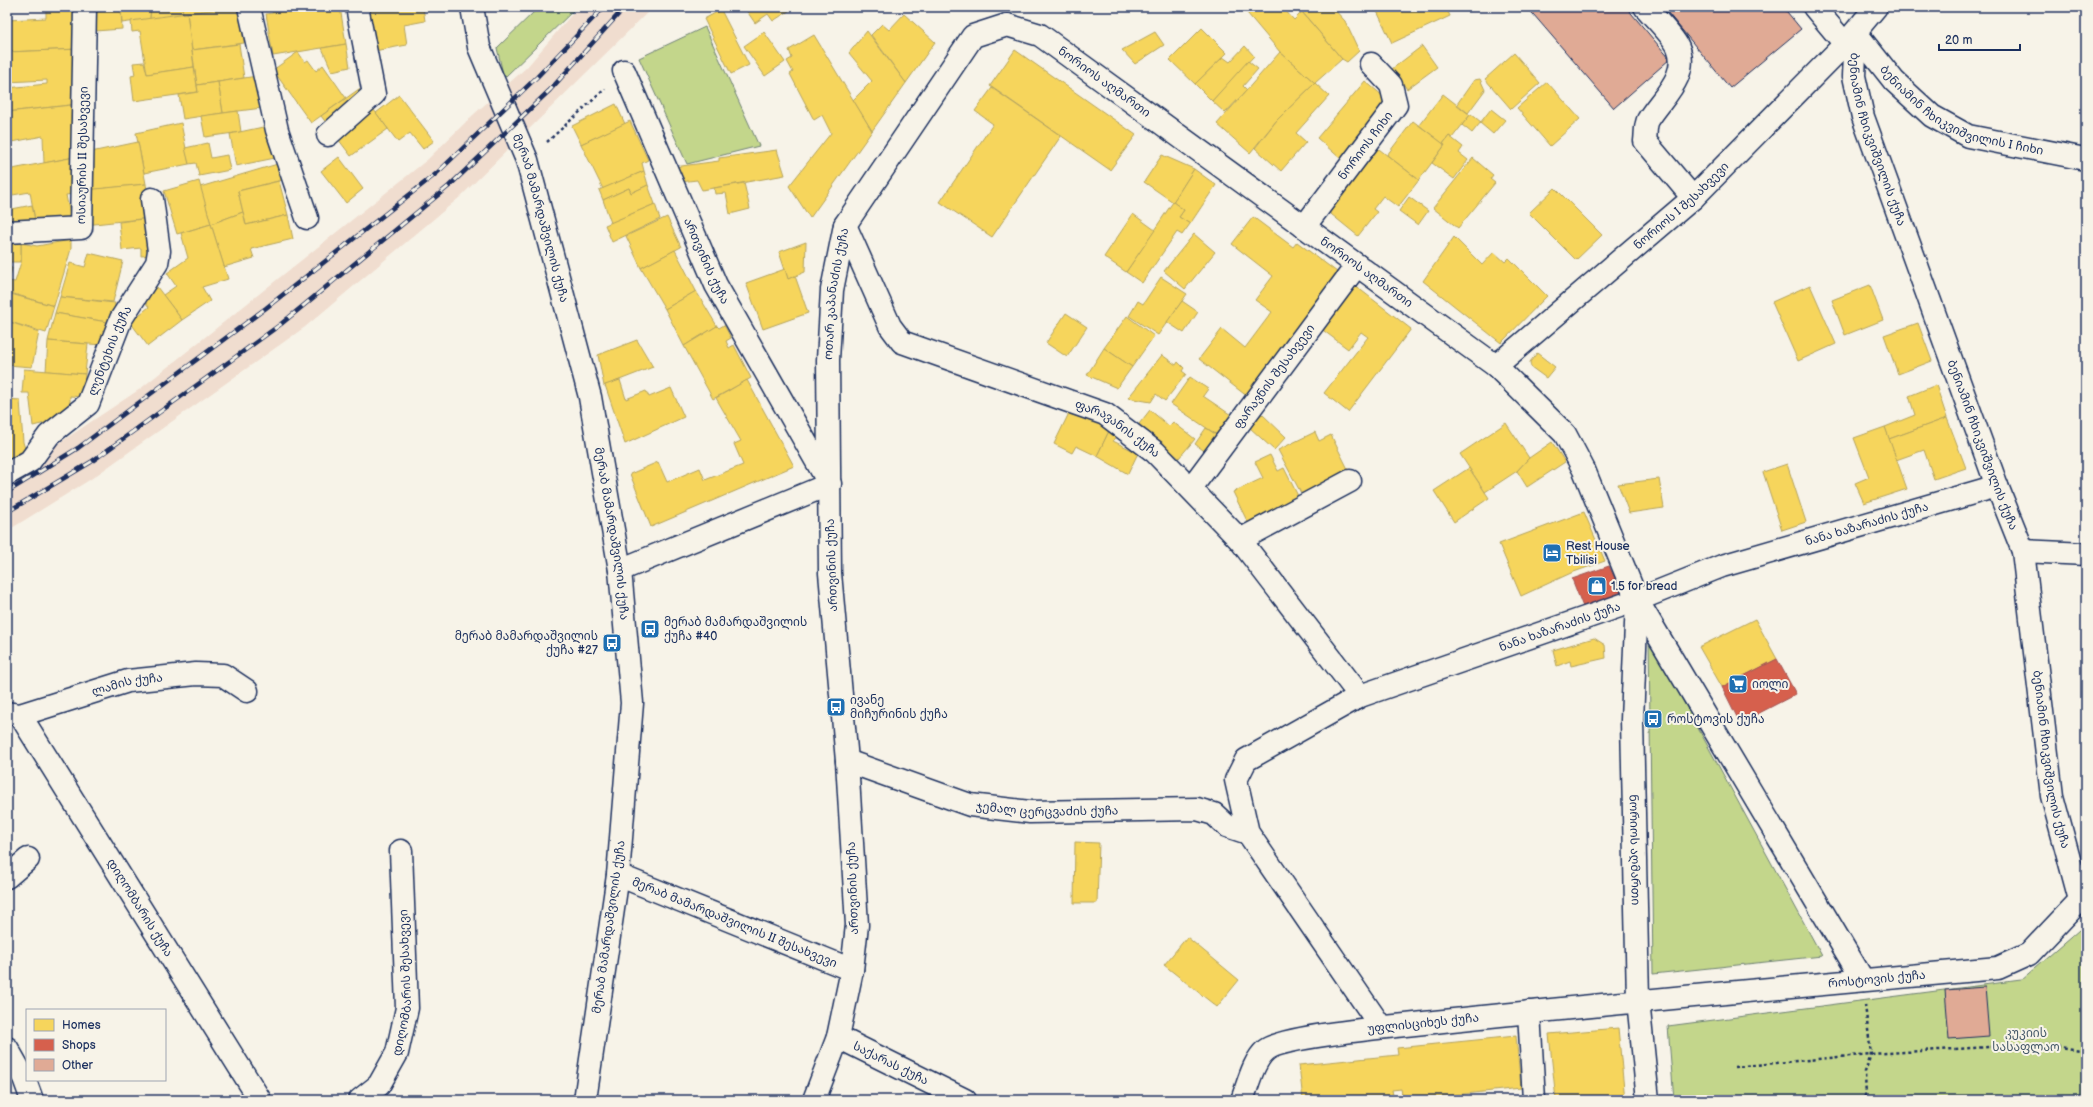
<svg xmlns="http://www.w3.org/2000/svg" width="2093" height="1107" font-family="'Balsamiq Sans','Noto Sans Georgian',sans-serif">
	<rect width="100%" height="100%" fill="#f7f3e8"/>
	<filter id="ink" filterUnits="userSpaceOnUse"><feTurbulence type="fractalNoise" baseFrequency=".025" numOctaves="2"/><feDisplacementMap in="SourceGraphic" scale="8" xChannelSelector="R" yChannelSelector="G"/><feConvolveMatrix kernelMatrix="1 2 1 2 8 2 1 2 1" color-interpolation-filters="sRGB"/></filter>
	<g filter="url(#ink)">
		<polygon fill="#f0ddcf" points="578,7 653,7 460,197 305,327 91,479 7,531 7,478 140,389 427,160 472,116 527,67"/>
		<g fill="#c3d68b" stroke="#6f8274">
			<polygon points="539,7 576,8 504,78 497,48"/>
			<polygon points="705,27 759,146 687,164 639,58"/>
			<polygon points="1649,638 1822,956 1653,974"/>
			<polygon points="2086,924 2086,1100 1674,1100 1668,1026 2021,980"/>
		</g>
		<g fill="#f6d55c" stroke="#b4a35d">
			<polygon points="46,7 77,8 80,49 7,52 7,20 46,18"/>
			<polygon points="121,7 151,7 150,19 122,23"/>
			<polygon points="151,7 182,7 183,14 150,19"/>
			<polygon points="182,7 233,7 183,14"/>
			<polygon points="239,7 244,43 192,50 187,13"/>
			<polygon points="272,7 309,7 273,13"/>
			<polygon points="309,7 340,7 346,44 273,56 266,14"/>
			<polygon points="367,7 423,7 425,21 404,25 407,45 374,51"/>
			<polygon points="744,7 795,7 773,21 768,14 755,23"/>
			<polygon points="1242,7 1282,7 1294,20 1302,12 1342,59 1315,83 1280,52"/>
			<polygon points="1298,7 1332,7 1345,21 1359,51 1347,62 1342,59"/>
			<polygon points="1375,7 1446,7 1450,16 1392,43"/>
			<polygon points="121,10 122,29 95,31 93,12"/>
			<polygon points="721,10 749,65 731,74 704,19"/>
			<polygon points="187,13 194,67 147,74 140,31 132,32 131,21"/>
			<polygon points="904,14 935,42 906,83 871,35 882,24 889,30"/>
			<polygon points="1202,28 1227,53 1195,84 1170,60"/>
			<polygon points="867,31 906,83 872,131 853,100 872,81 849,53"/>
			<polygon points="764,32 785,62 765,76 744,46"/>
			<polygon points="1155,32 1164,45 1135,64 1122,50"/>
			<polygon points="814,35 872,131 810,218 789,186 831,133 822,115 814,120 790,74 793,72 787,61 792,58 789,50"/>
			<polygon points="239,44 244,78 197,85 192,50"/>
			<polygon points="346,44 350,67 332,71 322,48"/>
			<polygon points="1245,46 1254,56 1212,101 1195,84 1223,57 1230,62"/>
			<polygon points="1422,46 1437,67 1407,89 1392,69"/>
			<polygon points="80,49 80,104 7,112 7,88 47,84 47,80 7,82 7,52"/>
			<polygon points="1015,50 1136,135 1110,170 990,86"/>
			<polygon points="298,52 305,62 308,60 316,71 323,65 346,98 311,123 273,70"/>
			<polygon points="1280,52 1315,83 1277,120 1250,153 1217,124"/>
			<polygon points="1514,53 1540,83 1511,109 1485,79"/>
			<polygon points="1248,61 1258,69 1243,86 1247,90 1225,113 1212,101"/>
			<polygon points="144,62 147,74 194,67 198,92 134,101 131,76 135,75 133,63"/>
			<polygon points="257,76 262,108 223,113 218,82"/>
			<polygon points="1480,79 1485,90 1468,113 1457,104 1474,80"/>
			<polygon points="1365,81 1389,101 1341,159 1317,138"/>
			<polygon points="218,82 223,113 183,119 179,95 198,92 197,85"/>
			<polygon points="1547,82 1580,119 1550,146 1517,108"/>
			<polygon points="1315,83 1329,96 1296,133 1306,142 1281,171 1255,148 1277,120"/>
			<polygon points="992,88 1061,136 992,237 940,202 993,124 975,111"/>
			<polygon points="359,89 365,99 328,125 321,116"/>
			<polygon points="1443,94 1470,115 1452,138 1449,136 1443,144 1419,125"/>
			<polygon points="399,95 434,141 423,149 410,133 398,142 376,113"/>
			<polygon points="80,104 80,156 44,163 43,136 7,143 7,112"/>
			<polygon points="616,104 625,124 581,144 572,126"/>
			<polygon points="371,106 388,129 351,156 335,135"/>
			<polygon points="1491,109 1505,120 1493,134 1480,123"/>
			<polygon points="238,111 241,132 205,137 201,116"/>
			<polygon points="1471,114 1481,122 1472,133 1462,125"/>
			<polygon points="630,121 648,160 642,163 644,171 603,189 581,144"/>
			<polygon points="1413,121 1445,145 1419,180 1387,155"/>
			<polygon points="181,123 189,164 144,173 136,133"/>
			<polygon points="268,126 275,158 236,166 230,134"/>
			<polygon points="1449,136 1463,147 1459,153 1468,160 1454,179 1432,163 1445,145 1443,144"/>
			<polygon points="138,142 146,184 90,190 91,152"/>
			<polygon points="208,143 211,158 227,155 230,170 199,176 196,163 189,164 185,148"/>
			<polygon points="1375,146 1419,180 1398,207 1383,196 1373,209 1377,212 1358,236 1326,210"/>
			<polygon points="777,150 785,175 714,188 702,190 697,180 680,182 674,167 719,161 719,158"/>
			<polygon points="1162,155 1194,169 1173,202 1144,182"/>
			<polygon points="80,156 80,193 66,195 71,220 36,226 30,192 7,196 7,170"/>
			<polygon points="339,157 363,189 346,203 321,171"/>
			<polygon points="1473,158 1493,175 1490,179 1495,183 1458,228 1433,208"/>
			<polygon points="281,163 286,179 238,191 243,212 211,224 200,187"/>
			<polygon points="1194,169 1216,185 1190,224 1179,217 1184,210 1173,202"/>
			<polygon points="644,171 648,185 631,193 629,188 603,200 599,190"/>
			<polygon points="199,181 211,224 177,234 164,191"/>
			<polygon points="279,181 288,215 246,225 238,191"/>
			<polygon points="744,183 750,209 730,214 726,193 715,194 714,188"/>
			<polygon points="146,184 150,218 85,225 85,190"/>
			<polygon points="648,185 655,204 611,223 603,200 629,188 631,193"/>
			<polygon points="1555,188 1602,235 1576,260 1529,213"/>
			<polygon points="1409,197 1428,211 1418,225 1399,211"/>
			<polygon points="1173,202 1184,210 1179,217 1190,224 1182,235 1177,232 1142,283 1126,272"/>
			<polygon points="655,204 660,219 612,242 605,225"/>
			<polygon points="32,205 36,226 7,227 7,210"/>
			<polygon points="243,212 246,225 288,215 293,239 251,249 254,258 224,267 211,224"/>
			<polygon points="1133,214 1155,230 1126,272 1104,257"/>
			<polygon points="667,217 681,247 641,268 626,236"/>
			<polygon points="1253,217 1293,247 1297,242 1341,275 1248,397 1199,359 1222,329 1245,348 1272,312 1255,300 1273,276 1232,244"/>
			<polygon points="150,218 154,255 141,256 141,248 122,250 119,222"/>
			<polygon points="211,224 228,279 202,287 210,301 182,320 163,295 176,286 167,273 188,258 181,233"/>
			<polygon points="1194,234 1215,252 1185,289 1164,271"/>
			<polygon points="1454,237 1482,265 1494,252 1505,262 1509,258 1547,296 1501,343 1423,281"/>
			<polygon points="71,240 71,249 54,306 7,292 7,267 12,268 9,281 15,282 21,262 21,243 37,246"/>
			<polygon points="806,242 805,272 788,279 779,252"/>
			<rect x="7" y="243" width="14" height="19"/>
			<polygon points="675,250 696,291 665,309 641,268"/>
			<polygon points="89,253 123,261 113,302 60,297 70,263 85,267"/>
			<polygon points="785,269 788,279 795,276 808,313 763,329 746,283"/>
			<polygon points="1161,277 1187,294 1158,335 1129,316 1138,301 1143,304"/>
			<polygon points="1353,284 1411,329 1348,412 1324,393 1368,337 1361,332 1348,349 1320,328"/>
			<polygon points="1810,285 1836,344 1798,361 1772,302"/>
			<polygon points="1870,285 1883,320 1845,335 1832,300"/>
			<polygon points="157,287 182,320 148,346 130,322 149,307 142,298"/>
			<polygon points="696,291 717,326 684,346 665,309"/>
			<polygon points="11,294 54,306 46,333 7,321 7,308"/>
			<polygon points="60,297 115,303 113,321 107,322 55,313"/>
			<polygon points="1182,301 1198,312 1184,333 1167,322"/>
			<polygon points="55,313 107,322 103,345 48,341"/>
			<polygon points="1066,313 1087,327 1067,357 1046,343"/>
			<polygon points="1127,316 1154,336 1132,367 1104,348"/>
			<polygon points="7,321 39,332 32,367 7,365"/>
			<polygon points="1918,323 1932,361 1898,374 1884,335"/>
			<polygon points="724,325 731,338 726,341 729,348 734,345 751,378 713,399 684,346 717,326 719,328"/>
			<polygon points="637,340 653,367 604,386 598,355"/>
			<polygon points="48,341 88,344 85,374 46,371"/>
			<polygon points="1104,348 1132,367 1117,388 1087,375"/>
			<polygon points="1537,353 1555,367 1546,378 1531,367 1530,362"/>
			<polygon points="1162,355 1176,365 1178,362 1184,368 1182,371 1186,374 1165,401 1156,394 1151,402 1128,398"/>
			<polygon points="24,369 85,374 83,397 70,396 70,417 33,426 29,393 22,393"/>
			<polygon points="1190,377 1208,389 1203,396 1237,419 1223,439 1171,404"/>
			<polygon points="620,380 626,399 646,391 649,397 671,388 684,417 625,444 605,385"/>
			<polygon points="747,380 794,466 651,527 630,474 658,462 667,482 700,468 705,480 743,465 734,444 741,441 716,398"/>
			<polygon points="1936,385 1947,418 1889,439 1885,427 1915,415 1909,396"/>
			<polygon points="7,399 20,400 23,442 28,459 10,468 7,460"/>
			<polygon points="1071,409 1110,429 1097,456 1076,446 1072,453 1054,444"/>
			<polygon points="1150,410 1169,426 1173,422 1195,439 1179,458 1139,424"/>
			<polygon points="1262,414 1286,437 1274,450 1249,427"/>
			<polygon points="1947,418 1966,468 1934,479 1924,450 1896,460 1889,439"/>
			<polygon points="1506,423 1529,458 1517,471 1485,492 1460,454"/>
			<polygon points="1885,427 1907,489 1864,503 1855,483 1869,477 1854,438"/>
			<polygon points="1206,428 1223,439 1211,456 1195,444"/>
			<polygon points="1110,429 1117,433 1113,441 1138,453 1128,474 1097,456"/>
			<polygon points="1315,432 1319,441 1331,435 1349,471 1302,495 1278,450"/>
			<polygon points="1552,442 1565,462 1527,487 1517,471 1529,458"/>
			<polygon points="1270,455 1278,471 1284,468 1300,500 1249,525 1233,492 1263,478 1255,462"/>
			<polygon points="1787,464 1806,522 1782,530 1763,472"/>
			<polygon points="1469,468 1489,498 1454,522 1434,491"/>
			<polygon points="1659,479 1664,508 1629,513 1618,484"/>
			<polygon points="1584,512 1605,561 1571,573 1521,596 1499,544"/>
			<polygon points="1755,619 1777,659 1722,687 1699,647"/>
			<polygon points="1594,638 1605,645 1606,658 1571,666 1570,661 1557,666 1553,650"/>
			<polygon points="1075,842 1099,843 1097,903 1074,903"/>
			<polygon points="1187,937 1239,980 1217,1007 1164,965"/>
			<polygon points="1618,1028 1625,1100 1556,1100 1549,1034"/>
			<polygon points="1516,1036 1521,1088 1408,1100 1403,1100 1401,1089 1392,1090 1394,1100 1322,1100 1321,1098 1303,1100 1299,1065 1398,1055 1397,1048"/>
		</g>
		<g fill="#d6604d" stroke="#9e5152">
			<polygon points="1609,566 1621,592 1583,607 1572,579"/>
			<polygon points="1777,659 1796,694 1740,723 1722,687"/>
		</g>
		<g fill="#e0aa95" stroke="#1b2f5e">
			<polygon points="1527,7 1626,7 1670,59 1614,108"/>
			<polygon points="1663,7 1783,7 1801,29 1730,88"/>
			<polygon points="1985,987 1989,1036 1949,1039 1945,990"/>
		</g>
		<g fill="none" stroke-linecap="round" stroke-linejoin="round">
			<defs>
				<g id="minor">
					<polyline points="249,7 277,130 307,218"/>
					<path id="s1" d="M472 7 479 47 527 160 590 397 620 570 632 703 618 875 585 1100"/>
					<path d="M1645 7C1653 16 1674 37 1678 47 1690 76 1661 98 1648 120 1645 126 1646 135 1645 141L1693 198"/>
					<polyline points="1814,7 1845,44"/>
					<path id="s2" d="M1007 25 1040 35 1496 366 1565 434 1584 470 1637 600 1863 980"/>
					<path id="s3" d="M1856 33 1854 76 1863 117 1997 486 2023 551 2052 796 2080 900"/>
					<path id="s4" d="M1856 33 1894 81 1932 116 1968 136 2085 159"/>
					<path id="s5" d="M624 71 716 285 829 483"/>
					<polyline points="328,135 374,94 357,7"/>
					<path id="s6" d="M845 225 890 326 902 342 1105 414 1155 452 1240 540 1360 696"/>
					<path id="s7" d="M1304 227 1396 105 1391 85 1371 64"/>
					<path id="s8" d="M7 232 81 228 85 7"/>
					<path id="s9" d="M1496 366 1693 198 1845 44 1876 7"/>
					<path id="s10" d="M7 474 30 461 49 435 88 404 121 319 157 263 159 251 152 199"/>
					<path id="s11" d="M1191 488 1357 265"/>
					<polyline points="1240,540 1350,481"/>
					<polyline points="2023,551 2086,554"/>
					<polyline points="620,570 830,484"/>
					<path id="s12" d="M1637 600 1632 720 1638 1000 1648 1100"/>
					<path id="s13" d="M7 713 20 715 128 681 196 674 223 675 247 691"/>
					<path id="s14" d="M20 715 260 1100"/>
					<path id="s15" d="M847 761 970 805 1030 812 1197 809 1214 814 1227 826 1248 833"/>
					<path id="s16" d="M618 875 852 970"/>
					<polyline points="7,877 28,859"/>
					<polyline points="1529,1012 1534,1100"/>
					<path id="s17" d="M1381 1027 1248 833 1236 780 1246 760 1360 696 1637 600 1722 566 1997 486"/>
					<path id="s18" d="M838 1037 965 1100"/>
					<polyline points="7,1048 24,1078 32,1100"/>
					<path id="s19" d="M360 1100 379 1085 397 1053 407 1008 401 851"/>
					<path id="s20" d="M814 1100 838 1037 852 970 857 925 847 761 830 573 828 360 832 290 845 225 973 36 1007 25"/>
					<path id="s21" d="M1242 1100C1248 1085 1253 1061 1266 1050 1282 1036 1406 1025 1434 1022 1622 1002 1810 985 1998 968L2029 954 2086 894"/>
				</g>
			</defs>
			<use href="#minor" stroke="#1b2f5e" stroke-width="25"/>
			<g stroke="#1b2f5e" stroke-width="2.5" stroke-dasharray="3 3" stroke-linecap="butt">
				<polyline points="547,142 605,89"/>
				<polyline points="1865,1005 1871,1054 1865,1072 1866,1100"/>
				<polyline points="1734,1067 1871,1054 2039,1044 2086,1051"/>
			</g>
			<use href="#minor" stroke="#f7f3e8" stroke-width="22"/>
			<defs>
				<g id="rail">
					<polyline points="7,492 78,448 266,308 437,173 537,77 604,7"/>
					<polyline points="7,512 91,462 281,324 449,186 550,90 625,7"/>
				</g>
			</defs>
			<use href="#rail" stroke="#1b2f5e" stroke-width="4.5"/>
			<use href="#rail" stroke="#f7f3e8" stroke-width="3" stroke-dasharray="9" stroke-linecap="butt"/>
		</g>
	</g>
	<defs>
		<symbol id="hotel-square" viewBox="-11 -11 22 22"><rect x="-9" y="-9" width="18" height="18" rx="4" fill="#1f6fb2" stroke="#f7f3e8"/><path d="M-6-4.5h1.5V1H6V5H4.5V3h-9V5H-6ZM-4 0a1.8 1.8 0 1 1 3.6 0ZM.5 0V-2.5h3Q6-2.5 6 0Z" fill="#fff"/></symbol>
		<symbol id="shop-square" viewBox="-11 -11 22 22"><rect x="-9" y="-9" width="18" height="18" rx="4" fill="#1f6fb2" stroke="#f7f3e8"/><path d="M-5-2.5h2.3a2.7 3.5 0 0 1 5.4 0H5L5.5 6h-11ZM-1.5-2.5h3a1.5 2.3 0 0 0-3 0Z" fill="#fff"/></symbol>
		<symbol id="bus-square" viewBox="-11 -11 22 22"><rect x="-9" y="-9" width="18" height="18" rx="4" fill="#1f6fb2" stroke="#f7f3e8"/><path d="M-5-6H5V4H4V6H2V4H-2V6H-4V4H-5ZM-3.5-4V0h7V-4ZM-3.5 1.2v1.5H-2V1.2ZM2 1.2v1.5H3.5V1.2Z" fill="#fff"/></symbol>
		<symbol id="supermarket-square" viewBox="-11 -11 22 22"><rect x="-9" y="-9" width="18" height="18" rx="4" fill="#1f6fb2" stroke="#f7f3e8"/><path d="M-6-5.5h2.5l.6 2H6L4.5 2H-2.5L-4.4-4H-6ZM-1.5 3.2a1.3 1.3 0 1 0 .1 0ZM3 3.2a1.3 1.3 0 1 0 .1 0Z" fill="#fff"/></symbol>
	</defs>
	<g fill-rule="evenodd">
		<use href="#hotel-square" x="1541" y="542" width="22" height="22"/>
		<use href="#shop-square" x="1586" y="575" width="22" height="22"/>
		<use href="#bus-square" x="639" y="618" width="22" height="22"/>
		<use href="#bus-square" x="601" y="632" width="22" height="22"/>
		<use href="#supermarket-square" x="1727" y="673" width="22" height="22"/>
		<use href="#bus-square" x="825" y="696" width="22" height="22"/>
		<use href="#bus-square" x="1642" y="708" width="22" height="22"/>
	</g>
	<g text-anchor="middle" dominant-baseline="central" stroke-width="4" stroke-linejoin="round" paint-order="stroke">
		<g font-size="12" fill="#1b2f5e" stroke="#f7f3e8">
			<text stroke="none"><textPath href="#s2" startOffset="114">ნორიოს აღმართი</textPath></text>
			<text stroke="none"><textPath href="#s4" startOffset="137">ბენიამინ ჩხიკვიშვილის I ჩიხი</textPath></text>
			<text stroke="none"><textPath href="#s3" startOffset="110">ბენიამინ ჩხიკვიშვილის ქუჩა</textPath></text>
			<text stroke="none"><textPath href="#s7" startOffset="102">ნორიოს ჩიხი</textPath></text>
			<text stroke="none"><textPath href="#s8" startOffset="147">ოსიაურის II შესახვევი</textPath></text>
			<text stroke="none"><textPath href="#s9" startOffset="245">ნორიოს I შესახვევი</textPath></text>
			<text stroke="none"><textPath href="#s1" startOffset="223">მერაბ მამარდაშვილის ქუჩა</textPath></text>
			<text stroke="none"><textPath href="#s5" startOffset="207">ართვინის ქუჩა</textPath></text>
			<text stroke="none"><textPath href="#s2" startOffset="438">ნორიოს აღმართი</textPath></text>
			<text stroke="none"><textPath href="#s20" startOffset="814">ოთარ კაპანაძის ქუჩა</textPath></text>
			<text stroke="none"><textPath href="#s10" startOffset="166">ლენტეხის ქუჩა</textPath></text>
			<text stroke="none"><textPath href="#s11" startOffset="139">ფარავნის შესახვევი</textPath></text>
			<text stroke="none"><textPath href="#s6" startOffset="364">ფარავანის ქუჩა</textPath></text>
			<text stroke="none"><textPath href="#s3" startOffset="434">ბენიამინ ჩხიკვიშვილის ქუჩა</textPath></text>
			<text stroke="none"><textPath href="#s17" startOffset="978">ნანა ხაზარაძის ქუჩა</textPath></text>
			<text stroke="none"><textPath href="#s1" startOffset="547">მერაბ მამარდაშვილის ქუჩა</textPath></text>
			<text transform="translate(832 565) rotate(-92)">ართვინის ქუჩა</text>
			<text stroke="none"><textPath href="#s17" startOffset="654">ნანა ხაზარაძის ქუჩა</textPath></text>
			<text stroke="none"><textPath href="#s13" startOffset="125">ლამის ქუჩა</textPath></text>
			<text stroke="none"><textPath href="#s3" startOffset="758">ბენიამინ ჩხიკვიშვილის ქუჩა</textPath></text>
			<text stroke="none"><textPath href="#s15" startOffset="208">ჯემალ ცერცვაძის ქუჩა</textPath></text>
			<text stroke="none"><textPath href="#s12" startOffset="250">ნორიოს აღმართი</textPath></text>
			<text transform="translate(853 888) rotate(-92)">ართვინის ქუჩა</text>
			<text stroke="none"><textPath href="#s14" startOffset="227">დიღომბარის ქუჩა</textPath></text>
			<text stroke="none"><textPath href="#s16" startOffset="126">მერაბ მამარდაშვილის II შესახვევი</textPath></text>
			<text transform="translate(609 927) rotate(-82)">მერაბ მამარდაშვილის ქუჩა</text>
			<text stroke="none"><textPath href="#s21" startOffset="672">როსტოვის ქუჩა</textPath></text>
			<text stroke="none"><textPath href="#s19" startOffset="132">დიღომბარის შესახვევი</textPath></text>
			<text stroke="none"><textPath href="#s21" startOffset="216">უფლისციხეს ქუჩა</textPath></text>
			<text stroke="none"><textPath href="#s18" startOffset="59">საქარას ქუჩა</textPath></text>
		</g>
		<g font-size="12" fill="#1b2f5e" stroke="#f7f3e8" text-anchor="start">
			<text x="1566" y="546">Rest House<tspan x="1566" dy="14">Tbilisi</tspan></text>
			<text x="1611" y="586">1.5 for bread</text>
			<text x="664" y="622">მერაბ მამარდაშვილის<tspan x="664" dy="14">ქუჩა #40</tspan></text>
			<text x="598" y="636" text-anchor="end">მერაბ მამარდაშვილის<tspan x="598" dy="14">ქუჩა #27</tspan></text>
			<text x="1752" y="684">იოლი</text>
			<text x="850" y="700">ივანე<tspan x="850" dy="14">მიჩურინის ქუჩა</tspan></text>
			<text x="1667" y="719">როსტოვის ქუჩა</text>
		</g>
		<g font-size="12" fill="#455969" stroke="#f7f3e8">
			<text x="2026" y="1033">კუკიის<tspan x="2026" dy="14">სასაფლაო</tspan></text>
		</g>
	</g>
	<rect width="2093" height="1107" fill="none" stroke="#f7f3e8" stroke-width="24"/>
	<rect x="12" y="12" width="2069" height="1083" fill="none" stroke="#1b2f5e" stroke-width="1.5" filter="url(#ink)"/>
	<rect x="26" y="1009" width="140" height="72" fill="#f7f3e8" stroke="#9fa5b1"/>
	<rect x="34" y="1019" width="20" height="12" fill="#f6d55c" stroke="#9fa5b1"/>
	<text x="62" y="1029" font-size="12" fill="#1b2f5e">Homes</text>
	<rect x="34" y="1039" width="20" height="12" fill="#d6604d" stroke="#9fa5b1"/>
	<text x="62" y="1049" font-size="12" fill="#1b2f5e">Shops</text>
	<rect x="34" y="1059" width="20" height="12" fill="#e0aa95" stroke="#9fa5b1"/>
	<text x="62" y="1069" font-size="12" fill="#1b2f5e">Other</text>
	<path d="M1939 44v6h81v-6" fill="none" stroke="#1b2f5e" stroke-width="2"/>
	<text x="1945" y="44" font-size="12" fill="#1b2f5e" stroke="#f7f3e8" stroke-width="3" paint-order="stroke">20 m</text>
</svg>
